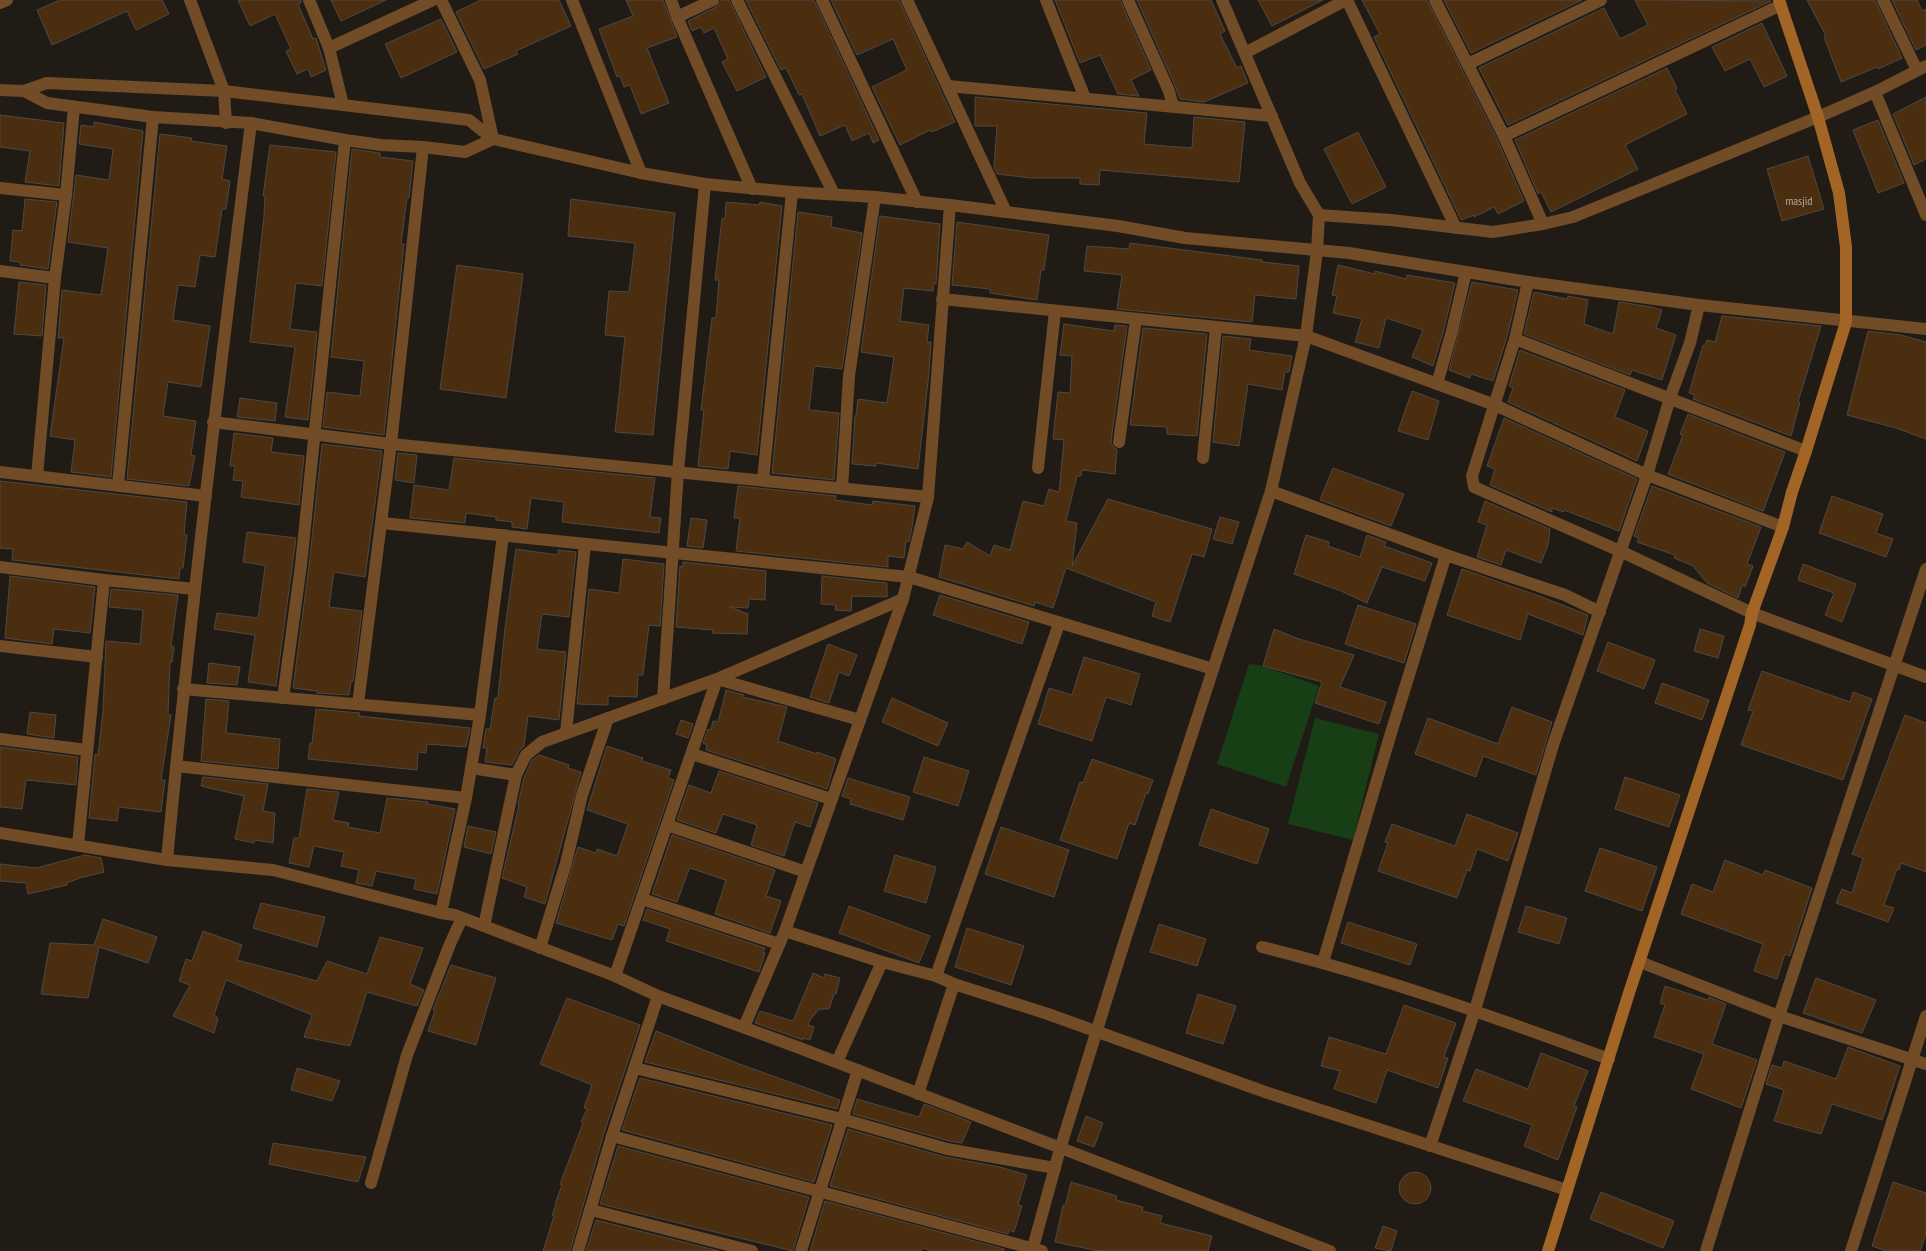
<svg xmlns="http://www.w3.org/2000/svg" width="1926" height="1251" font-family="'PT Sans Narrow',sans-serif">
	<rect width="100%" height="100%" fill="#211b16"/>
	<g fill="#173e15">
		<polygon points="1249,664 1263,666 1319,686 1286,787 1217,764"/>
		<polygon points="1315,718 1379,734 1353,840 1288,824"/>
	</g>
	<g fill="#4b2e10" stroke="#4e4842">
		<polygon points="60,0 162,0 169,14 136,30 127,11 52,45 37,10"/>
		<polygon points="238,0 301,0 301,3 298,4 313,39 316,38 326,70 311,77 308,69 297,74 286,51 291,49 275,14 250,26"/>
		<polygon points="331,0 386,0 341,21"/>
		<polygon points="481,0 559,0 571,26 516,51 518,54 484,69 456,12"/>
		<polygon points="626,0 663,0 677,37 647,48 669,103 641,114 630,85 624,87 620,76 617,77 599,29 633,16"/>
		<polygon points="721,0 729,0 766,77 737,91 722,62 728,59 714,28 704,33 701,27 692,31 688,21 716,7"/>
		<polygon points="746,0 814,0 879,140 873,143 869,133 852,141 845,125 820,136 802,94 799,95 786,68 781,70"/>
		<polygon points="831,0 899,0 955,122 932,132 930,130 900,145 872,87 907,70 893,39 857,55"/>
		<polygon points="1055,0 1120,0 1151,70 1131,80 1139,96 1118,94 1100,55 1080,63"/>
		<polygon points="1137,0 1211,0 1225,31 1220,34 1237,68 1241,66 1248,83 1204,102 1180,99 1176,88"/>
		<polygon points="1258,0 1323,0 1272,26"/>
		<polygon points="1362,0 1427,0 1497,139 1524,201 1498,214 1494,207 1474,217 1474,215 1461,220 1374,37 1380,34"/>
		<polygon points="1444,0 1582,0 1471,53"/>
		<polygon points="1635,0 1771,1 1508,125 1479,68 1604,8 1620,39 1648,25"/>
		<polygon points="1807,0 1875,0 1902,58 1878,69 1877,67 1841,82 1824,37 1826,36"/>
		<polygon points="1892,0 1917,0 1922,11 1926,9 1926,45 1916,50"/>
		<polygon points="441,19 457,52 401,78 385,44"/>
		<polygon points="1762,23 1787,76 1764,87 1750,59 1725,71 1712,47"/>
		<polygon points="1667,68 1677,88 1675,90 1687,114 1625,145 1638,169 1551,212 1541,192 1538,194 1515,140"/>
		<polygon points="975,97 1147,113 1144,144 1165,146 1192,148 1194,117 1245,122 1239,182 1100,170 1099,185 1080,184 1080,178 1031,178 997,174 994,167 997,126 975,126"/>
		<polygon points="1926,97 1926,159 1914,165 1893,114"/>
		<polygon points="0,115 64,123 59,186 25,182 30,151 0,147"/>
		<polygon points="1878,120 1904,183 1878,193 1853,130"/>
		<polygon points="94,122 143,131 111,477 71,472 75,440 50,436 64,338 58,338 62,290 101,295 108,248 68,242 76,175 109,180 113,149 79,144 81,125 94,127"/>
		<polygon points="1358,132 1386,187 1352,204 1324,149"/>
		<polygon points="160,134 192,138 191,141 227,146 222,179 230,181 226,209 222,209 215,257 200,255 195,287 178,285 173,320 210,326 201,387 168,382 163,416 196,421 191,455 195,456 189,486 127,479"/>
		<polygon points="270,145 336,152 322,286 296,283 290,329 317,332 308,420 285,417 295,347 250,342 264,216 265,196 263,196"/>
		<polygon points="352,149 380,153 380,157 413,161 409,198 407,198 401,244 404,244 384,435 323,427 327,392 360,396 364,361 331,357"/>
		<polygon points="1808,156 1824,209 1782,221 1767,169"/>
		<polygon points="25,199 57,202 48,269 20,265 20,262 10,261 13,230 22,231"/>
		<polygon points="571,199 675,213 653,435 615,432 625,337 605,335 609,291 629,292 635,243 568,236"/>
		<polygon points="726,202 759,205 760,202 782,206 757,455 730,451 728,469 698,466 704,410 701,410 712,318 716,318 719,280 715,280 722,218 725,219"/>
		<polygon points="798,212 832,217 831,227 862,233 842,369 814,366 809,410 839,413 834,480 772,473"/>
		<polygon points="880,216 940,224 936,284 934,283 933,291 904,288 900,321 929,325 927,342 931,342 929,373 918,469 876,463 876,466 852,464 855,416 856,416 858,399 887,403 894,357 861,352"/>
		<polygon points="957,222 1049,235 1044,270 1041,270 1037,300 990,293 990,289 952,285"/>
		<polygon points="1130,243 1262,260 1262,262 1299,266 1296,299 1255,295 1252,322 1117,309 1122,275 1084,271 1087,246 1129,249"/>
		<polygon points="457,265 523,274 506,398 440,389"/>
		<polygon points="1338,265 1375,274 1375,271 1406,279 1407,275 1455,283 1444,329 1433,366 1412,357 1423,330 1386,318 1379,348 1355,342 1362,319 1333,313 1337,296 1332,295"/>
		<polygon points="19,282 46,285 42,336 14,334"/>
		<polygon points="1472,282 1518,290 1507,337 1493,381 1471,374 1470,378 1449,370"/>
		<polygon points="1534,292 1567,299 1568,296 1588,300 1584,324 1613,334 1619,302 1651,307 1662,310 1656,328 1676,335 1662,380 1632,370 1630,375 1524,334"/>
		<polygon points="1722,316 1821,326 1798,402 1800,402 1791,436 1693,399 1695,395 1689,393 1703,345 1705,346 1707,340 1715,342"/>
		<polygon points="1064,324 1114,331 1115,325 1127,326 1111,441 1112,445 1117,450 1115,474 1082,470 1081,476 1077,476 1066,521 1077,523 1072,566 1108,499 1212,529 1204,557 1192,554 1170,622 1152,616 1156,602 1066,568 1053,608 1035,602 1034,606 939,577 945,545 963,549 967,542 990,556 994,545 1010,550 1023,501 1044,506 1049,489 1059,492 1064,440 1053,439 1058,392 1070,393 1072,356 1060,355"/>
		<polygon points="1143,328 1207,334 1197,436 1167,434 1167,427 1130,425"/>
		<polygon points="1868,331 1901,335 1926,342 1926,439 1896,428 1847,415"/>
		<polygon points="1223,336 1251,339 1249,350 1292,356 1289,372 1285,372 1282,390 1248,384 1239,446 1213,442"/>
		<polygon points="1520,350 1625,390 1615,417 1648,431 1637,461 1508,402 1513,388 1509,386"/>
		<polygon points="1412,391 1439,401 1428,440 1398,431"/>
		<polygon points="240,398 277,403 275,421 237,417"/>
		<polygon points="1688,414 1785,452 1763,511 1668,474 1683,435 1680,434"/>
		<polygon points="1504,418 1637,479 1619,531 1564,510 1563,512 1552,508 1552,512 1490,485 1495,469 1487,466"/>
		<polygon points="234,433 273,438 271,452 304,456 299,505 241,497 243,481 233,480 235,466 230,466"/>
		<polygon points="322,444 382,451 365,577 334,572 329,607 362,611 353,681 351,681 349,695 317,693 317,691 293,688 309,566"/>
		<polygon points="398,453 417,455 414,483 395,480"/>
		<polygon points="454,458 655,478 650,517 661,518 659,533 562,522 564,502 531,498 527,529 512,527 512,522 496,520 496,517 466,513 465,523 410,518 414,485 449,490"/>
		<polygon points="1333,468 1404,494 1391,526 1320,500"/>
		<polygon points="0,481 187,502 184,534 187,535 183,568 180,568 179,579 12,560 13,549 0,548"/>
		<polygon points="738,486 836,496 835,500 872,505 873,501 915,506 912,527 909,542 906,541 904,558 888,556 888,567 736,551 740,518 734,518"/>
		<polygon points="1652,486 1761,527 1747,564 1753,566 1745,587 1742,585 1738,598 1707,583 1693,566 1674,558 1675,555 1637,542 1639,538 1634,536"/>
		<polygon points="1832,496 1883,514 1876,533 1893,539 1886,557 1819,533"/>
		<polygon points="1485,501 1550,529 1548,545 1541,563 1506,550 1501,565 1477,557 1487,525 1478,522"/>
		<polygon points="1220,517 1239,522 1232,544 1213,539"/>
		<polygon points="691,518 707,520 703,548 687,546"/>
		<polygon points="247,532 296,538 276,686 248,682 255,635 214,629 217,613 258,618 265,567 263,565 243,562"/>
		<polygon points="1306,535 1329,542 1328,546 1360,557 1367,535 1386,542 1384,546 1432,563 1425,581 1382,567 1367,603 1341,591 1294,574"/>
		<polygon points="516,549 558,555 558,550 576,552 569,617 542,614 537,649 566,652 559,720 528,716 524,746 519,751 512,765 485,762 487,748 483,748 486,729 490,729 495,698 498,698 505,628"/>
		<polygon points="623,559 664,564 660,626 649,625 643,675 638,675 637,697 608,696 608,705 577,704 589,589 619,593"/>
		<polygon points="683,562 766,571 765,600 749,599 748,608 730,607 748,614 747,634 712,633 713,630 676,627 680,566 683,567"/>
		<polygon points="1803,564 1856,584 1842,622 1825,615 1834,593 1798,580"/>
		<polygon points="1462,569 1542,597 1588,615 1583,635 1528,614 1520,640 1447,615"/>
		<polygon points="10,576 95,587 90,633 54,629 52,644 5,638"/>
		<polygon points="822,576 887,583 887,597 852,596 851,611 835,610 836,605 821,604"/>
		<polygon points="111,589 178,595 171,646 174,647 172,662 170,662 168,715 171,715 161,780 165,780 161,812 119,807 117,821 89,818 95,754 98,755 103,711 106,641 140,644 143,610 109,607"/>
		<polygon points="940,595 1029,622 1022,644 933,615"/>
		<polygon points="1358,605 1416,624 1404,663 1345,644"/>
		<polygon points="1274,629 1299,639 1354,655 1340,687 1386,702 1379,724 1315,703 1322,682 1263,666"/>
		<polygon points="1700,629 1724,636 1718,658 1694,651"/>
		<polygon points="1608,642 1655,660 1644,689 1597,671"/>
		<polygon points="828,644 857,655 849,676 839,672 829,703 810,697"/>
		<polygon points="1084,657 1140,674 1131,705 1106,697 1092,741 1038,724 1049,688 1072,695"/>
		<polygon points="209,663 240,667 237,685 207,683"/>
		<polygon points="1762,671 1850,702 1853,692 1872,699 1843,780 1741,745 1753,711 1748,710"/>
		<polygon points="1662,683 1709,700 1702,720 1655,703"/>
		<polygon points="726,690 744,695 743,697 787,707 778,741 817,754 817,752 836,759 827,789 706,750 707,745 703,743 708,729 711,730 713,721 718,722"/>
		<polygon points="892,698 948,723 938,746 882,722"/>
		<polygon points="206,699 229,701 226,733 280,739 278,769 201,761"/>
		<polygon points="1512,707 1552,722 1536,775 1483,756 1476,777 1415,754 1428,718 1498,744"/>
		<polygon points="316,709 360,713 359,716 378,718 470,728 466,747 427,744 426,753 418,752 417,770 308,759 310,743 312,743"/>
		<polygon points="30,712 56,715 54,738 27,734"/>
		<polygon points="1905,715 1926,723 1926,872 1901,863 1899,870 1897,869 1884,905 1894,908 1888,922 1836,903 1842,889 1852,893 1863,858 1852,854"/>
		<polygon points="681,720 693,724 688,738 676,734"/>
		<polygon points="607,746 643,758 642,761 671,770 668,778 674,780 624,926 618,924 612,940 556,923 578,847 596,853 597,849 617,856 628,824 587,810"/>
		<polygon points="0,747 78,757 76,785 26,780 22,809 0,807"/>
		<polygon points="539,755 569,765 568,768 581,772 545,904 524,897 527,887 502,878 519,805 518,804 524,778 532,760"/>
		<polygon points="924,757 969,771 958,806 913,792"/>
		<polygon points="1092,759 1153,780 1148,794 1146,793 1135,825 1129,823 1117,859 1060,840 1080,782 1083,783"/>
		<polygon points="719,771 818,803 810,827 795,822 784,856 751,845 757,825 723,814 716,833 677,820 689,785 711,793"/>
		<polygon points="203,777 268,784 263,811 275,813 273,843 255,840 254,843 235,839 244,796 201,786"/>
		<polygon points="1625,777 1680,795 1669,827 1615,809"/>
		<polygon points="848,778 910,797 903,820 850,804 851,799 842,796"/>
		<polygon points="307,789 339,792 333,820 349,823 348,827 380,833 387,798 428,802 427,804 455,809 437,894 414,889 416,879 376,871 372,886 356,883 359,870 341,866 344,852 314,846 309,867 289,863 294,838 299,838"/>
		<polygon points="1211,809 1269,829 1257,864 1199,845"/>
		<polygon points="1467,814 1518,833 1508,861 1477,849 1470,871 1467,870 1457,898 1378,871 1388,843 1385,842 1392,824 1455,846"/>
		<polygon points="468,826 496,832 491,854 464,847"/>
		<polygon points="1001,827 1069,850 1054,897 985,874"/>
		<polygon points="672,835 775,870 766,896 781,901 770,933 715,914 726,880 690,868 689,869 677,902 652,894"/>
		<polygon points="1600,848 1657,867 1642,911 1585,891"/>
		<polygon points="85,855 101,858 104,872 80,878 67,883 67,885 28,894 26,883 0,881 0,864 36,868"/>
		<polygon points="895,855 936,867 926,903 884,891"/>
		<polygon points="1725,860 1763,875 1765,870 1812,888 1790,956 1785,954 1777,979 1754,971 1763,944 1681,914 1692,884 1713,892"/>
		<polygon points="261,903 325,917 317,947 253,928"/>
		<polygon points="849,906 930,936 919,963 839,933"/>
		<polygon points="1526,906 1567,918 1559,944 1518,932"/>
		<polygon points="647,909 765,948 763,952 765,953 759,972 666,941 670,929 643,920"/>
		<polygon points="103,919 157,937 148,963 99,947 88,998 41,994 50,943 94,945"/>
		<polygon points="1348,922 1417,944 1410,965 1341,943"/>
		<polygon points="1159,924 1206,939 1197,966 1150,952"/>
		<polygon points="967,928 1024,946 1011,985 955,967"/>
		<polygon points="203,931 242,945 237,960 317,981 327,961 367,974 380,937 423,948 410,984 424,990 417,1006 367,992 350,1046 304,1037 312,1015 226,980 214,1015 218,1018 214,1033 173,1016 190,985 179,981 186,959 192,961"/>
		<polygon points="451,965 496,978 476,1045 428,1031 435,1010 433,1010"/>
		<polygon points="813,973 824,978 825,974 840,978 836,994 834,994 829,1009 819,1009 810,1020 808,1025 814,1027 810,1040 803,1038 803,1040 755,1023 760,1011 793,1021"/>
		<polygon points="1816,978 1876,1000 1862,1033 1803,1013"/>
		<polygon points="1665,986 1708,1000 1709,997 1726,1004 1712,1044 1757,1060 1741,1108 1691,1089 1704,1054 1654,1037 1665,1005 1660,1003"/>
		<polygon points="1198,994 1236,1006 1223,1044 1186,1033"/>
		<polygon points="567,998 640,1025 604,1133 570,1251 543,1251 554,1216 552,1215 556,1205 555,1204 562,1185 560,1184 583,1123 581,1122 587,1109 584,1108 592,1085 540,1064"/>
		<polygon points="1404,1005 1456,1023 1444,1057 1448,1058 1438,1088 1387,1070 1376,1103 1334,1089 1340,1071 1321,1066 1329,1037 1386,1054"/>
		<polygon points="656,1031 742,1065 840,1100 837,1109 645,1062"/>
		<polygon points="1848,1047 1900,1066 1882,1120 1832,1104 1821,1134 1774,1121 1784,1090 1766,1084 1772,1065 1782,1068 1784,1061 1836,1079"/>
		<polygon points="1541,1053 1588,1071 1574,1106 1577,1107 1558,1160 1524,1146 1532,1125 1463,1101 1476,1069 1528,1089"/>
		<polygon points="297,1068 340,1081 332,1101 291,1090"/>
		<polygon points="640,1078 832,1125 814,1182 622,1130"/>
		<polygon points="857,1099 919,1117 924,1104 971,1122 962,1143 949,1141 853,1114"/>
		<polygon points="1086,1116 1103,1123 1094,1147 1077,1141"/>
		<polygon points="848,1129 945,1157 1000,1167 1027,1175 1018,1205 1022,1206 1014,1232 1009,1230 1008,1234 830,1186"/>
		<polygon points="273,1143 366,1157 358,1182 269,1164"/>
		<polygon points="618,1146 809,1197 793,1251 600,1204"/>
		<circle cx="1415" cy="1188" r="16"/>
		<polygon points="1071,1182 1117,1196 1116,1200 1143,1207 1142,1211 1162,1216 1160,1223 1212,1236 1208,1251 1099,1251 1055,1242 1063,1205 1065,1206"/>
		<polygon points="1893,1182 1926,1193 1926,1234 1920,1251 1886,1251 1872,1246"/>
		<polygon points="1601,1192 1674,1221 1663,1248 1590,1219"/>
		<polygon points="825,1201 1004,1249 1004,1251 933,1251 922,1248 921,1251 810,1251"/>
		<polygon points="596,1220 719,1251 586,1251"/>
		<polygon points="1383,1226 1397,1231 1391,1251 1375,1248"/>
	</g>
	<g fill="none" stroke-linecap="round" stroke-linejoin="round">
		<g stroke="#714c27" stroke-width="12">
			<polyline points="190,0 224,91 226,123"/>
			<polyline points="309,0 329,48 343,105"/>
			<polyline points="441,0 480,80 493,139"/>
			<polyline points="572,0 641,173"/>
			<polyline points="671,0 677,17 713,0"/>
			<polyline points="737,0 834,194"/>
			<polyline points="822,0 917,202"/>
			<polyline points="907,0 1006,212"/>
			<polyline points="1046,0 1085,98"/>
			<polyline points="1128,0 1169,91 1173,106"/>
			<polyline points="1347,0 1456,228"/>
			<polyline points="1435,0 1504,136 1543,224"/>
			<polyline points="1883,0 1917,70"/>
			<polyline points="0,3 7,0"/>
			<polyline points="677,17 752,189"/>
			<polyline points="329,48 433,0"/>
			<polyline points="1245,53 1346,0"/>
			<polyline points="1468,64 1601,0"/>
			<polyline points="948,86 1272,116"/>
			<polyline points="0,90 24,91 47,103 153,117 251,123 345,140 381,145 423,147 465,152 493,139"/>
			<polyline points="24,91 47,83 224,91 469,120 493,139 641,173 705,184 792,192 875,197 950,205 1118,226 1185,238 1349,253 1528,282 1699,305 1926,329"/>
			<polyline points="1875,92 1926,215"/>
			<polyline points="1504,136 1781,5"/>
			<polyline points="0,188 66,195"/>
			<polyline points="1319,215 1391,220 1493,232 1543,224 1573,217 1818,117 1875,92 1926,66"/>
			<polyline points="0,271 55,278"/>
			<polyline points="1528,282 1515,339 1472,476 1474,487 1620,551 1752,613 1926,677"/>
			<polyline points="942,299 1306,336 1495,405 1647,475 1783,527"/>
			<polyline points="1515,339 1806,451"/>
			<polyline points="1437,384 1452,331 1466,272"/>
			<polyline points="213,422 391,444 928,497"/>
			<polyline points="1119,442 1136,319"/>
			<polyline points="1203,458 1216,327"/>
			<polyline points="1038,468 1055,311"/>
			<polyline points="0,472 206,496"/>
			<polyline points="37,476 55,278 66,195 74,107"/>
			<polyline points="763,480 792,192"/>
			<polyline points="118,485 153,117"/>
			<polyline points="842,488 849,376 875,197"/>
			<polyline points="1271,491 1446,555 1565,595 1600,612"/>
			<polyline points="382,523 909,577 1213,669"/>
			<polyline points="0,567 104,580 195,589"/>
			<polyline points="0,646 97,657"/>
			<polyline points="183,689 480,715"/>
			<polyline points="283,698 301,565 345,140"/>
			<polyline points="663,699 678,471 705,184"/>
			<polyline points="358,704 391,444 423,147"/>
			<polyline points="566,733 585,544"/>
			<polyline points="0,739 87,750"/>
			<polyline points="692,754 831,799"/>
			<polyline points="176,766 466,798"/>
			<polyline points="471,768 516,775"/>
			<polyline points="667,825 806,872"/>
			<polyline points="0,833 167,860 273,870 441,913 455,915 615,976 658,996 797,1047 1330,1251"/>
			<polyline points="78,845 104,580"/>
			<path d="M167 860C190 614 220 368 251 123"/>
			<polyline points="642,899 779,944"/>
			<polyline points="441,913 466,798 480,715 503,535"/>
			<polyline points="484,926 516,775 526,755 542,742 717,679 903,599"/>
			<polyline points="785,931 903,599 928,497 950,205"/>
			<path d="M1262 947C1380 976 1494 1017 1609 1059"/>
			<polyline points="540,948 566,863 582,795 608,718"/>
			<polyline points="1323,962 1391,733 1446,555"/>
			<polyline points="1640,962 1779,1016 1926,1064"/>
			<polyline points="615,976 717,679 860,720"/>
			<polyline points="936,976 1059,624"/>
			<polyline points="744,1027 785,931 882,962 936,976 954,984 1048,1014 1268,1093 1567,1190"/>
			<polyline points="837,1062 882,962"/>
			<polyline points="635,1068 842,1119 947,1149 1055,1168"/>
			<polyline points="918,1094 954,984"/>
			<polyline points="612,1136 1042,1251"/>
			<polyline points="1430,1146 1475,1010 1553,745 1647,475 1670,398 1690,343 1699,305"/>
			<polyline points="371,1183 407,1055 450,944 462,918"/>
			<polyline points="591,1210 752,1251"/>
			<polyline points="578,1251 612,1136 658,996"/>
			<polyline points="801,1251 858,1070"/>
			<polyline points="1032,1251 1060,1149 1124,943 1271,491 1306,336 1317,251 1319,215 1300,183 1222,0"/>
			<polyline points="1706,1251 1779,1016 1926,569"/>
			<polyline points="1851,1251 1926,1016"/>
		</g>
		<polyline stroke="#a26525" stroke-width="12" points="1548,1251 1629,993 1750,625 1752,613 1783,527 1792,492 1806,451 1846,322 1846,247 1839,193 1818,117 1779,0"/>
	</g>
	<g text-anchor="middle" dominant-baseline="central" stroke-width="4" stroke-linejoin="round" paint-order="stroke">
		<g font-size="12" fill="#b2a89e">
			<text x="1799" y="200">masjid</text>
		</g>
	</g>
</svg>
